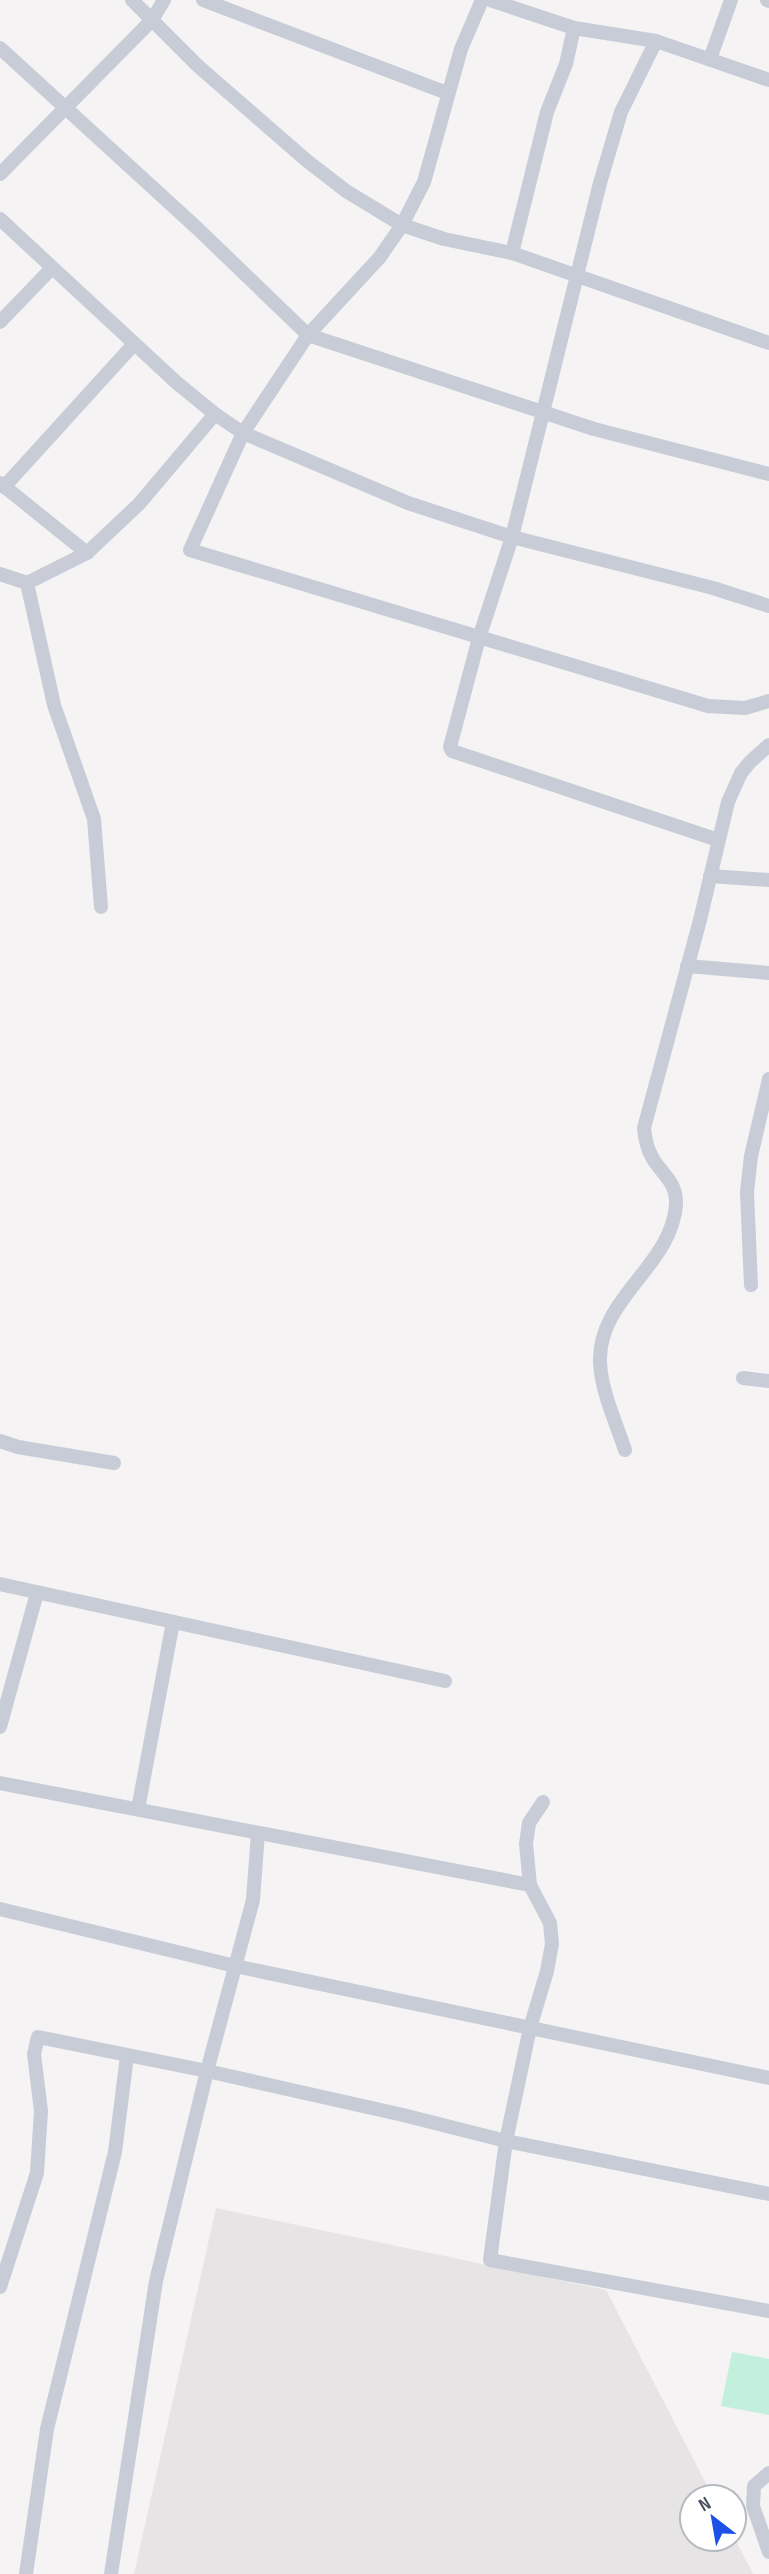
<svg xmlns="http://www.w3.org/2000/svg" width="769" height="2574" font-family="'Sofia Sans Condensed',sans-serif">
	<rect width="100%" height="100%" fill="#f5f3f3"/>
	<polygon fill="#e6e4e5" points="216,2208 606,2290 713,2497 692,2497 692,2539 734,2539 734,2537 753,2574 134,2574"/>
	<polygon fill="#c3f0dd" points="732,2352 769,2359 769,2415 721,2406"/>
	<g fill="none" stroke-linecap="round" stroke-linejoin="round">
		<g stroke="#c7ccd7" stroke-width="14">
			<polyline points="132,0 198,66 306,160 346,191 402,225 444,239 512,253 769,343"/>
			<polyline points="203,0 447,93"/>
			<polyline points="482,0 461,49 424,182 402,225 380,257 308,335 243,433 190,550 708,706 745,708 769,701"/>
			<polyline points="490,0 574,28 656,41 769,80"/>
			<polyline points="767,0 769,1"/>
			<polyline points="656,41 621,112 600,183 512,537 479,638 450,747 452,751 718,840"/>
			<polyline points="0,48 198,229 308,335 594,429 769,474"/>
			<polyline points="710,59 731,0"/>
			<polyline points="0,174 152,20 164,0"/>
			<polyline points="0,219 177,383 215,414 243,433 408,503 512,537 713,588 769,606"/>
			<polyline points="512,253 547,112 566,64 574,28"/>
			<polyline points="0,322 51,269"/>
			<polyline points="0,483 87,553 139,504 215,414"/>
			<polyline points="4,487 134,344"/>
			<polyline points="0,574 27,583 87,553"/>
			<polyline points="27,583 54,705 94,819 101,907"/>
			<polyline points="710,876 769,880"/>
			<polyline points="687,966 769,973"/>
			<polyline points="751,1285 747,1192 751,1156 769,1079"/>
			<polyline points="743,1378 769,1381"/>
			<polyline points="0,1441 18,1447 114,1463"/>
			<path d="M625 1450C616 1422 601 1391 600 1362 598 1298 671 1267 676 1205 677 1183 664 1176 653 1159 647 1149 645 1139 644 1128L700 920 728 802 741 773 750 762 769 745"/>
			<polyline points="0,1584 445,1681"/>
			<polyline points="0,1727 37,1593"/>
			<polyline points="0,1783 530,1885"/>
			<polyline points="543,1802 529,1823 526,1844 530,1885 550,1923 552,1944 547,1971 530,2028 506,2141 490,2260 769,2311"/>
			<polyline points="138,1809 173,1622"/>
			<polyline points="0,1909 235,1966 769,2078"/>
			<polyline points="0,2287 37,2173 41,2111 34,2054 38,2037 207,2071 403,2115 506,2141 769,2194"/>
			<polyline points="769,2473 754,2486 753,2506 769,2552"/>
			<polyline points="26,2574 47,2429 115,2152 127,2056"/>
			<polyline points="111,2574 156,2281 207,2071 253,1900 258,1833"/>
		</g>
	</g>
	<g transform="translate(713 2518) rotate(329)"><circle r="33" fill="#ffffff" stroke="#b7bac0" stroke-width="2"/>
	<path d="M0-5L12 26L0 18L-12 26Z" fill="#1c50e6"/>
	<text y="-10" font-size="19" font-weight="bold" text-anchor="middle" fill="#4a5261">N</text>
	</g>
</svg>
